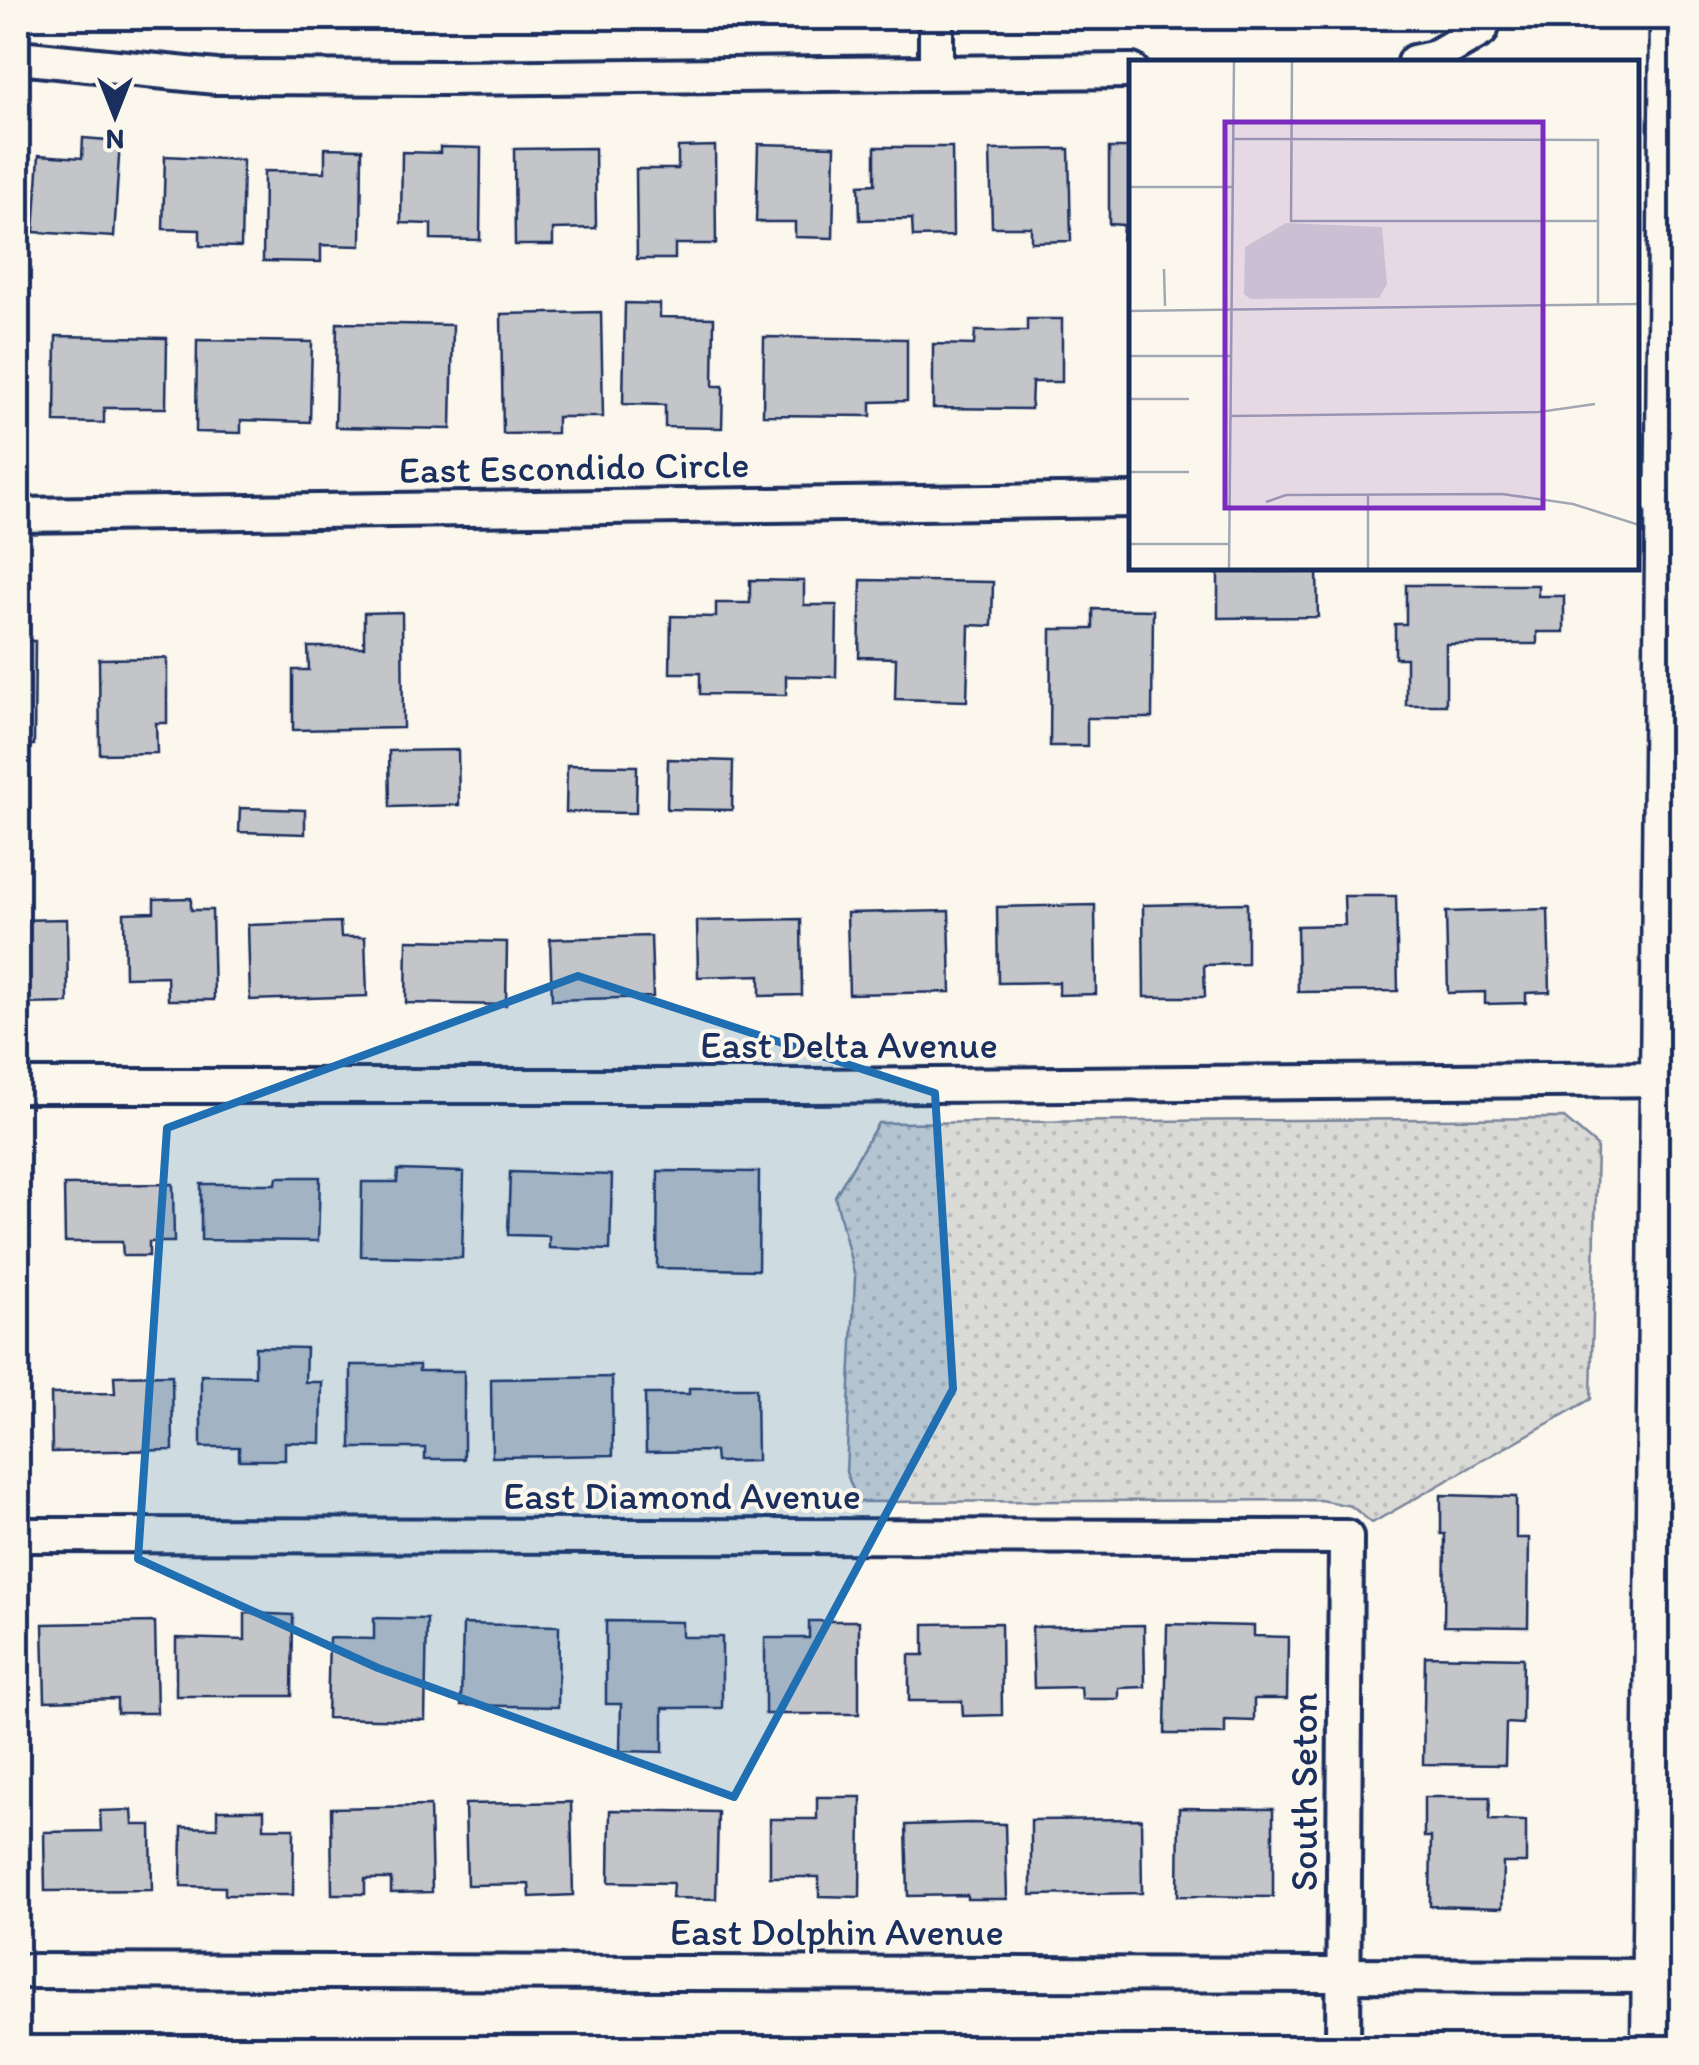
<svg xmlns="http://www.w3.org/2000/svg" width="1699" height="2065" font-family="Itim,sans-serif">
	<defs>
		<pattern id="park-dots" width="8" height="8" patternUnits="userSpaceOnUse" patternTransform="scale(2.5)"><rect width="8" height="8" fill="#dadad7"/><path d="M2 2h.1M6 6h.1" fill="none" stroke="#babbbb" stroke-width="1.8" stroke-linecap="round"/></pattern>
	</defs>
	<rect width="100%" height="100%" fill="#fbf7ec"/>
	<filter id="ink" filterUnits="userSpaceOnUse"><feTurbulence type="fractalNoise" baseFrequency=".01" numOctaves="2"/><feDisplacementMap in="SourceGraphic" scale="20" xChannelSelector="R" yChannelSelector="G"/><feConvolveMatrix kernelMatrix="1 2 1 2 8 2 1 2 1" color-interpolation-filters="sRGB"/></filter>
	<g filter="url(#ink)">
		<polygon fill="url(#park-dots)" stroke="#7a849a" stroke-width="2.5" points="1564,1118 1597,1146 1591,1399 1372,1523 1351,1506 1320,1500 858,1502 846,1472 855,1277 835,1196 878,1123"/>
		<g fill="#c3c5c9" stroke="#1b2f5e" stroke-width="2.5">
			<polygon points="83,138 120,141 114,237 34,232 39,155 82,158"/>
			<polygon points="758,144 835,146 833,238 795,237 795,222 756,222"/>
			<polygon points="715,146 716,244 675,244 675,259 637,259 636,169 678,169 678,147"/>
			<polygon points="440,147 481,148 480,240 431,239 431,224 401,223 402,152 440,153"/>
			<polygon points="875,147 952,147 953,236 913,237 912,219 860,220 859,185 875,184"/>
			<polygon points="325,148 362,149 361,246 321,245 321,262 263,261 264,171 325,172"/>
			<polygon points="595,148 596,228 553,229 553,245 515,245 514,149"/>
			<polygon points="1109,148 1132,148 1132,241 1122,241 1123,225 1109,224"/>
			<polygon points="1069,149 1071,241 1031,242 1031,227 992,227 990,150"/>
			<polygon points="165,156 243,160 241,247 200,246 200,230 163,229"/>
			<polygon points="625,303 660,304 660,317 714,318 713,386 723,386 722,428 665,427 665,405 623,404"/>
			<polygon points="601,312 603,417 557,417 557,433 503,434 501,314"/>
			<polygon points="1027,319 1062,319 1062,382 1032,382 1031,409 933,408 933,344 974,345 975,331 1027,331"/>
			<polygon points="337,323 453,325 451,429 335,427"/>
			<polygon points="56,336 167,338 166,408 104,408 104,423 55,422"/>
			<polygon points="764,337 907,339 907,401 871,402 871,416 763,415"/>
			<polygon points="197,340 312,342 310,422 241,420 241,433 196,432"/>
			<polygon points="1317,571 1318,617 1218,618 1218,572"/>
			<polygon points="750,580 804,581 804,605 837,605 836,677 786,676 786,695 700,694 700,673 670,673 671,616 716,617 716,603 750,603"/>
			<polygon points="861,580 993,582 992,626 969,625 967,701 895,699 896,658 859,657"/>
			<polygon points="1406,585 1538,585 1538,596 1564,596 1564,632 1537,632 1537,644 1446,644 1446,705 1406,705 1406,658 1395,658 1395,624 1406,624"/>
			<polygon points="1093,609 1153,610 1152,718 1087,718 1087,746 1050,746 1051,629 1093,629"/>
			<polygon points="402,612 403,728 293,730 293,670 309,670 308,647 364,647 364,613"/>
			<polygon points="18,641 35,641 34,745 18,745"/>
			<polygon points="167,658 167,723 156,723 157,753 100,754 99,659"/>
			<polygon points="458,750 459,805 390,807 389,751"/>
			<polygon points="668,759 733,761 732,810 667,809"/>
			<polygon points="567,765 637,766 636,813 566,812"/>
			<polygon points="240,808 305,810 305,834 239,832"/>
			<polygon points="1344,896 1396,896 1398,991 1298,992 1297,926 1345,925"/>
			<polygon points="191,898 191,910 212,910 214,1000 168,1000 167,976 125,977 124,913 154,912 154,899"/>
			<polygon points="1247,903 1247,964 1204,965 1205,997 1144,997 1143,905"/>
			<polygon points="1095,905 1096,994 1059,995 1059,982 998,983 997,907"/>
			<polygon points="1548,909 1550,992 1526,993 1526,1003 1485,1004 1485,992 1448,993 1446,912"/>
			<polygon points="949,911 951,992 849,994 847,913"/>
			<polygon points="67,919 68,1003 18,1004 18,920"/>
			<polygon points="801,919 802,995 760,996 760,975 698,977 697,921"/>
			<polygon points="340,922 341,937 365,937 367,996 250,1000 248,925"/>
			<polygon points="651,936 653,997 552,1000 550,939"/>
			<polygon points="407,940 507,942 506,1005 406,1003"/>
			<polygon points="398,1170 464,1172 462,1258 361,1256 362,1182 397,1182"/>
			<polygon points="658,1171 759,1172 758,1270 657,1268"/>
			<polygon points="510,1172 612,1175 610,1250 549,1248 549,1236 508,1235"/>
			<polygon points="277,1177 320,1177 318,1241 201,1240 201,1184 276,1184"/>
			<polygon points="18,1181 21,1181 22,1256 18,1256"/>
			<polygon points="173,1184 174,1242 149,1242 149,1256 123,1256 122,1242 65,1242 64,1185"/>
			<polygon points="255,1347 306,1348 305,1382 322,1382 321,1443 285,1442 285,1460 239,1460 239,1447 201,1447 201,1375 255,1376"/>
			<polygon points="18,1357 21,1460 18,1460"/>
			<polygon points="351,1365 419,1365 419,1371 464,1371 464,1459 425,1459 425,1448 351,1448"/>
			<polygon points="172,1375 173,1450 52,1452 51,1394 115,1393 114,1376"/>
			<polygon points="612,1377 613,1455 492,1457 491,1379"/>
			<polygon points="689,1388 756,1388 757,1461 716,1462 715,1451 646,1452 645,1394 689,1394"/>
			<polygon points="1441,1495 1516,1497 1516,1538 1529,1538 1528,1627 1444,1626 1445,1534 1441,1534"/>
			<polygon points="245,1613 293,1615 292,1696 176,1696 176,1638 245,1640"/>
			<polygon points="374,1618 427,1619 425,1720 327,1718 329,1638 374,1639"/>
			<polygon points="606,1621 682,1622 682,1637 722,1637 722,1708 663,1708 663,1752 620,1751 621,1704 606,1704"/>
			<polygon points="809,1621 859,1621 859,1714 765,1714 765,1638 809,1638"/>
			<polygon points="155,1622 157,1713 117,1713 117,1699 45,1701 43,1624"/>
			<polygon points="1001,1623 1002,1715 963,1716 962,1701 909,1701 909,1655 924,1655 924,1624"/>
			<polygon points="463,1624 559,1626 558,1707 461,1705"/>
			<polygon points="1167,1624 1254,1626 1254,1636 1288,1637 1287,1699 1254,1699 1254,1721 1225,1720 1225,1734 1165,1734"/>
			<polygon points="1144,1625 1145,1687 1119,1688 1119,1699 1082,1699 1081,1687 1034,1688 1032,1627"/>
			<polygon points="1425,1656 1523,1658 1522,1724 1506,1723 1505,1765 1423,1764"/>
			<polygon points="817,1797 861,1797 860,1897 819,1896 819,1877 770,1877 770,1819 817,1819"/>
			<polygon points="1424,1797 1490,1797 1489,1820 1526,1821 1526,1863 1503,1863 1502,1908 1430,1906 1431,1837 1424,1837"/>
			<polygon points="571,1802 573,1895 530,1897 529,1884 467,1885 465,1804"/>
			<polygon points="430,1806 432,1892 391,1893 391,1879 365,1879 365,1894 332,1894 331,1808"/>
			<polygon points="1179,1808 1273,1809 1273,1897 1178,1896"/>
			<polygon points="132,1810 133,1825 151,1825 152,1890 45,1891 44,1832 101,1831 100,1811"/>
			<polygon points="217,1810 264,1810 264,1828 294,1828 293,1895 225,1895 225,1887 181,1886 182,1827 217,1828"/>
			<polygon points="610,1810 718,1812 716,1899 672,1898 673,1883 609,1882"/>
			<polygon points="1141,1819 1142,1893 1031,1895 1031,1820"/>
			<polygon points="969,1823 1005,1824 1007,1899 967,1899 967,1895 908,1896 906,1825"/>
		</g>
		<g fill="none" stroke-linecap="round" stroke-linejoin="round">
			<defs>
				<g id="street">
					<polyline points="936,18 936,71"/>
					<polyline points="18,57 216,77 441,78 1132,71"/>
					<polyline points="1414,62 1433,58 1481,30"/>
					<polyline points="1636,494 1671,493"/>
					<polyline points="18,515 1132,500"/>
					<polyline points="18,1086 806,1086 1682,1079"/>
					<polyline points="18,1535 1346,1537 1343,2048"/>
					<polyline points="18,1971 1657,1976"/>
				</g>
				<polyline id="secondary" points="1656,2048 1675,18"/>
			</defs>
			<use href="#street" stroke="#1b2f5e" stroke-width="40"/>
			<use href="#secondary" stroke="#1b2f5e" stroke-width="55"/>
			<use href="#street" stroke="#fbf7ec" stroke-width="32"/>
			<use href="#secondary" stroke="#fbf7ec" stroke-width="48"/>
		</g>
	</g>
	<path fill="#1f6fb2" fill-opacity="0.2" stroke="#1f6fb2" stroke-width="8" stroke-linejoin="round" d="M578 976 935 1093 953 1389 734 1797 378 1668 138 1559 167 1128Z"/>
	<g text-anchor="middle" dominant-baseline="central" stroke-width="8" stroke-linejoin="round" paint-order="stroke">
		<g font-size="38" fill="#1b2f5e" stroke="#fbf7ec">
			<text transform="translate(574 467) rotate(-1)">East Escondido Circle</text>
			<text x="849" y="1045">East Delta Avenue</text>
			<text x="682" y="1496">East Diamond Avenue</text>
			<text transform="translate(1304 1792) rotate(-90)">South Seton</text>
			<text x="837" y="1932">East Dolphin Avenue</text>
		</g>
	</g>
	<g transform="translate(1129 60)">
		<rect width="510" height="510" fill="#fbf7ec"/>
		<path d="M157 163 253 167 258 224 250 238 121 239 115 234 116 187Z" fill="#dadad7"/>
		<path fill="none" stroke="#a1a7b3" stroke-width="2.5" d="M163 1 162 161H469M104 79 469 80V245M0 127H104M35 209 36 246M0 251 510 244M0 296H102M0 339H60M101 356 410 352 466 344M0 412H60M239 435V509M137 442 157 435 373 434 444 444 510 465M0 484H100M100 509 105 1"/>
		<path fill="#7b2cbf" fill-opacity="0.15" stroke="#7b2cbf" stroke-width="5" d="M96 62H414V448H96Z"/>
		<rect width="510" height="510" fill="none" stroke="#1b2f5e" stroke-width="5"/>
	</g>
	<rect width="1699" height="2065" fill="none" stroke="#fbf7ec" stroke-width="60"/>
	<rect x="30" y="30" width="1639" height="2005" fill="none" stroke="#1b2f5e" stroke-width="4" filter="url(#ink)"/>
	<g transform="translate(115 115) rotate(180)" stroke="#fbf7ec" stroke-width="8" paint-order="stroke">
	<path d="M0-8L18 38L0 25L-18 38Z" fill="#1b2f5e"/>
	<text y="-15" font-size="28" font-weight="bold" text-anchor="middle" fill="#1b2f5e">N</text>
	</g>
</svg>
